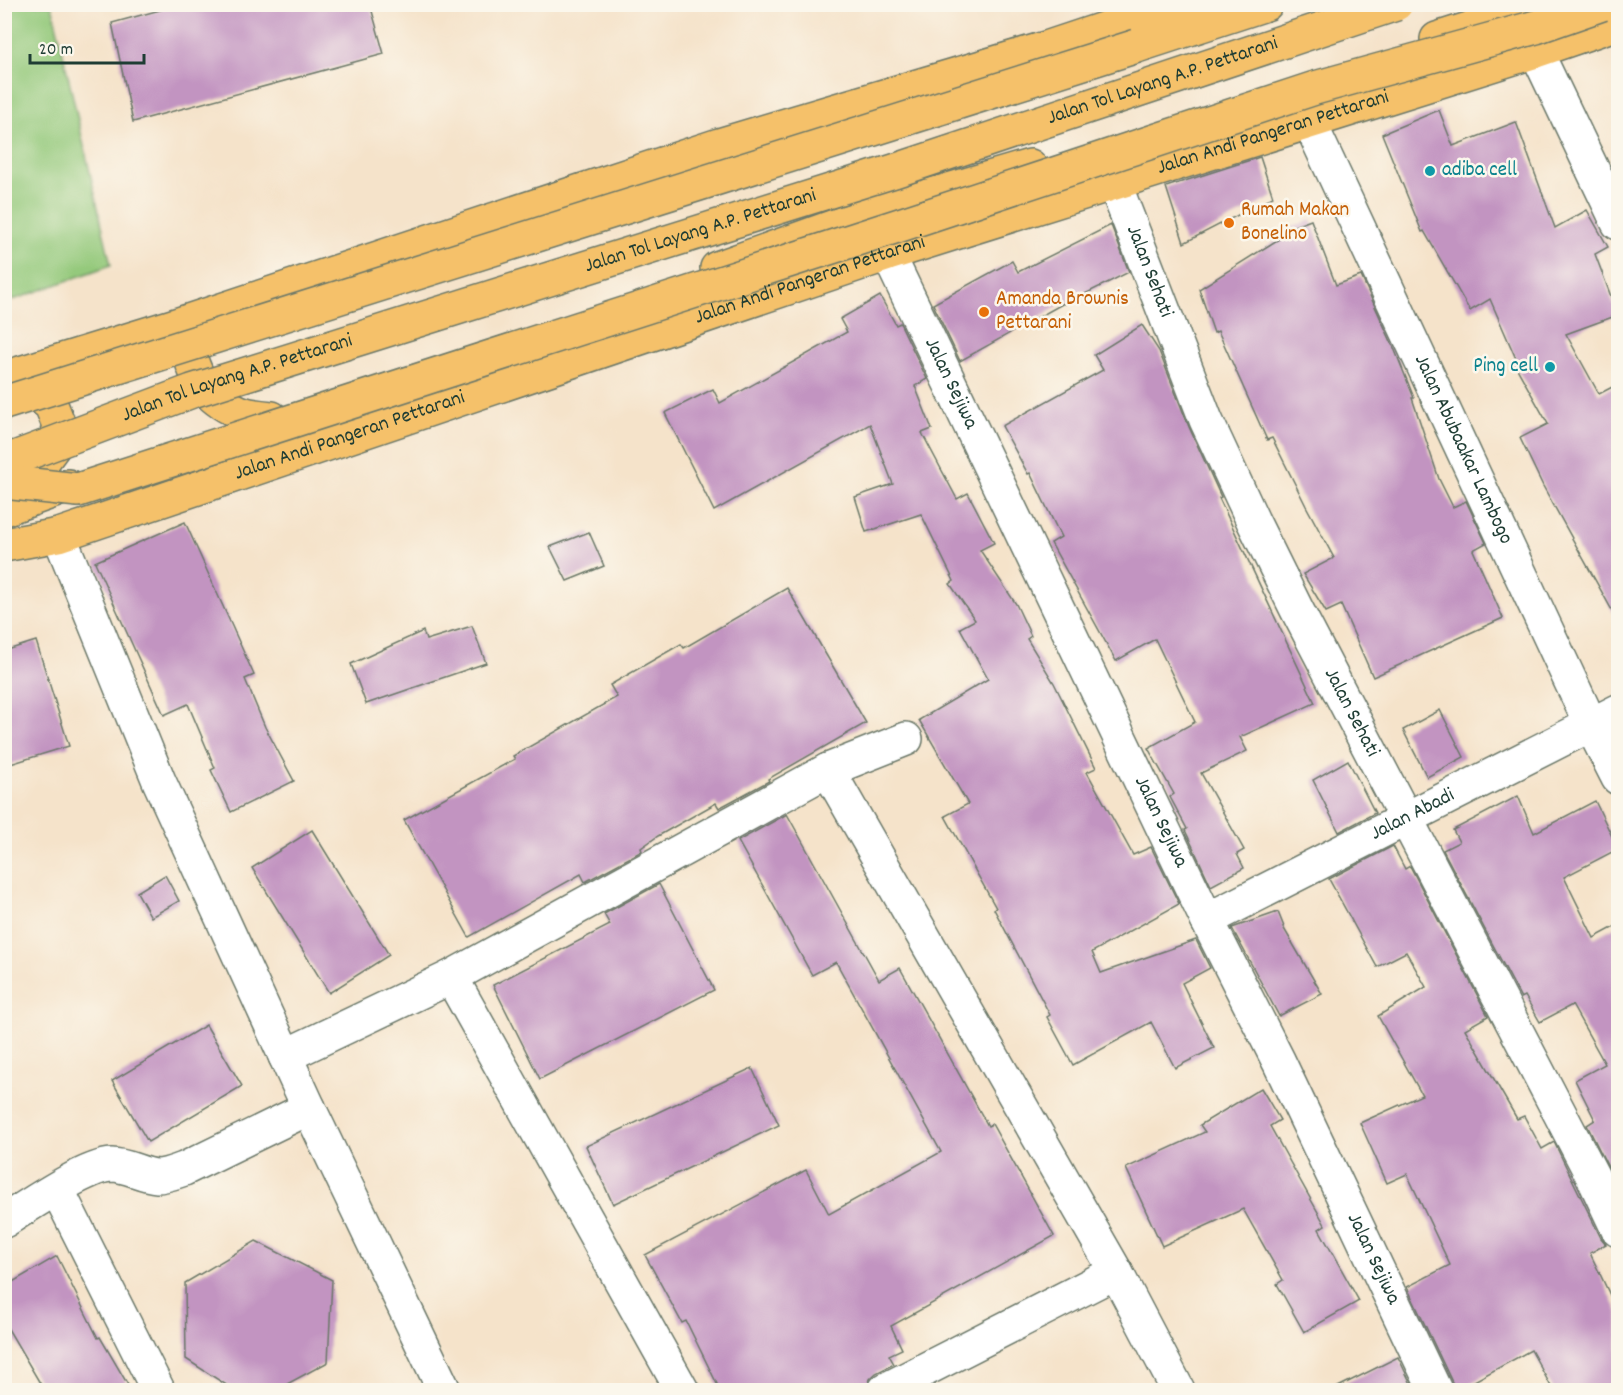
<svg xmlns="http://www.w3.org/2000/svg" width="1623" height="1395" font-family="Dekko,sans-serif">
	<rect width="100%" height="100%" fill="#fbf7ec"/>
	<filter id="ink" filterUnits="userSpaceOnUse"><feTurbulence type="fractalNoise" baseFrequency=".0167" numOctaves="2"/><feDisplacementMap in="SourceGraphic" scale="12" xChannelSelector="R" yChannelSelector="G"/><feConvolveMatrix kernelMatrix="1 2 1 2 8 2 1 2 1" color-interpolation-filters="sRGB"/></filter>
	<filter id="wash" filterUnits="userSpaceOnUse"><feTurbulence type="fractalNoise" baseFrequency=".008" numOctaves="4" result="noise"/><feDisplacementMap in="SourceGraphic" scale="24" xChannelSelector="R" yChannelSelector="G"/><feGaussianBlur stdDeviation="1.35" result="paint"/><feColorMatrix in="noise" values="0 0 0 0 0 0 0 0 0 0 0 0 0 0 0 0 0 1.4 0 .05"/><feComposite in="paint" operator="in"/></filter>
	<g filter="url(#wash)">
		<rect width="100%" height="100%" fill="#f5e3ca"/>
		<polygon fill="#94c97b" stroke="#5a8358" stroke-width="1.5" points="5,4 52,5 111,265 5,303"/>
		<g id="blocks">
			<g fill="#c294c1">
				<polygon points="182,4 370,4 384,54 133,122 112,23"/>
				<polygon points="1439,110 1453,146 1516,122 1555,228 1587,210 1608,247 1595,254 1618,315 1566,334 1599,394 1618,384 1618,621 1543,486 1520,438 1548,424 1514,363 1517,361 1490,299 1470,311 1424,231 1422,232 1382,134"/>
				<polygon points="1260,157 1273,197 1184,243 1166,187"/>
				<polygon points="1311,220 1336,285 1361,276 1394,348 1414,398 1412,398 1439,479 1453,507 1466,501 1486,543 1473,550 1503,618 1373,677 1341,605 1326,612 1303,574 1334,558 1306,506 1272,438 1267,440 1218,331 1214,333 1199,289 1279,239 1276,233"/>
				<polygon points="1111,225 1129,272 1065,304 1064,303 960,361 933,304 1012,261 1018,272"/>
				<polygon points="880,296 896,325 900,323 927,379 915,386 932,429 922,433 957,499 968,493 994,543 980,550 1016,604 1031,636 1027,639 1054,683 1096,768 1087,772 1133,855 1151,847 1179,904 1092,952 1101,973 1196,940 1210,968 1182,983 1214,1048 1175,1068 1151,1022 1073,1065 1047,1017 1050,1015 994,909 996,908 945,816 968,804 919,720 988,679 960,628 975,620 950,584 954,581 921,514 866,532 855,497 893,484 870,424 714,511 665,413 713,389 720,403 847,332 840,319"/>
				<polygon points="1142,325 1159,351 1189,427 1221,497 1219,498 1315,703 1240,737 1247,751 1201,773 1244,850 1237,854 1244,868 1211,886 1185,830 1187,829 1170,797 1174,794 1148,748 1195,722 1155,639 1116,661 1051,543 1061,537 1030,473 1028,474 1002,426 1103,370 1094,355"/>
				<polygon points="185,522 254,675 245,679 265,727 294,781 231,812 211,770 215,768 188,704 164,715 95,562"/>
				<polygon points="589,532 604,566 567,581 550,547"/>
				<polygon points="787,588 866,723 768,779 769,781 719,808 716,803 658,836 641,848 642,851 585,882 581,874 469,937 404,820 515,759 513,756 617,697 610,685 681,644 684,648"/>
				<polygon points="472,626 486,663 366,704 351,664 423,631 426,640"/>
				<polygon points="36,641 69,746 4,766 4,651"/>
				<polygon points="1440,710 1464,757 1427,777 1403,730"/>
				<polygon points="1348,760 1375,813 1339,832 1313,780"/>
				<polygon points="1518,796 1534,833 1595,801 1618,849 1564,877 1594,938 1618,925 1618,1187 1587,1125 1595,1120 1575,1080 1605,1064 1572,1005 1540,1022 1525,996 1521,998 1443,850 1459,842 1453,830"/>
				<polygon points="787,814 879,980 900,968 988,1126 992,1124 1054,1236 891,1326 902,1349 889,1355 894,1364 876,1373 870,1379 867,1390 720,1390 686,1321 682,1323 645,1255 806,1170 829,1214 941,1152 836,962 812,975 738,841"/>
				<polygon points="312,830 389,955 329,993 252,868"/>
				<polygon points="1393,846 1405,869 1410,866 1488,1016 1465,1029 1517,1119 1524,1116 1542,1149 1554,1142 1601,1238 1606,1244 1590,1253 1618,1312 1618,1390 1553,1390 1531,1350 1458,1390 1454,1390 1452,1382 1407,1287 1450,1265 1407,1174 1387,1183 1360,1123 1422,1095 1378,1016 1426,987 1406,952 1377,967 1329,879"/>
				<polygon points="165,875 179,901 151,917 137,892"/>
				<polygon points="659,884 714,990 540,1079 493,985 610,925 604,914"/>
				<polygon points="1278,912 1284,927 1283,927 1322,994 1279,1016 1232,928"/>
				<polygon points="206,1025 242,1086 148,1142 112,1081"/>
				<polygon points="752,1068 779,1125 613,1204 586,1146"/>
				<polygon points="1261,1088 1280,1120 1270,1126 1325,1225 1319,1229 1359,1301 1304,1332 1277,1284 1283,1280 1243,1209 1162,1246 1126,1168 1205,1132 1200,1125"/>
				<polygon points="256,1241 332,1280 328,1362 276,1390 234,1390 186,1359 185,1283"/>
				<polygon points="57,1256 98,1338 100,1337 131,1390 44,1390 4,1322 4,1287"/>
				<polygon points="1398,1357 1414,1390 1332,1390"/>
			</g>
		</g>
	</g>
	<g filter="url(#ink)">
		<use href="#blocks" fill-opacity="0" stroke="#6a7768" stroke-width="1.5"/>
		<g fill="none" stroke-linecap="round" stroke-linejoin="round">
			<defs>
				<g id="minor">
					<polyline points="1536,51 1618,223"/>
					<path id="s1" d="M1309 121 1591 725 1618 778"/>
					<path id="s2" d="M1114 182 1206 420 1253 521 1297 610 1593 1177 1618 1230"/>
					<path id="s3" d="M888 254 1207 920 1279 1062 1435 1390"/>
					<polyline points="59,535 159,781 309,1108 444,1390"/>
					<polyline points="828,770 1116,1272 1178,1390"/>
					<path id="s4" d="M1207 920 1618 711"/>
					<polyline points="451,977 682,1390"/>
					<polyline points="285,1056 451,977 828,770 906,739"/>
					<polyline points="57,1189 158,1390"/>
					<path d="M4 1221C28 1206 86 1166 112 1165 127 1165 142 1175 157 1176 166 1176 175 1172 184 1169L309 1108"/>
					<polyline points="885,1390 1116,1272"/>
				</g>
				<g id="highway">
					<polyline points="1437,39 1547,4"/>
					<polyline points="1137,46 1266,4"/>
					<polyline points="717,268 874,212 1030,166"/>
					<path d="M202 323 197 327 187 341C193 376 205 398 239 412 249 416 262 417 272 418"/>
					<polyline points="4,378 173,326 719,145 1049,47 1178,4"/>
					<polyline points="13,386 28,387 51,405 59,425 54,446 43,461 23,501"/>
					<polyline points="4,509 68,486"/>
					<path id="s5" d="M4 545 59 535 888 254 1536 51 1618 23"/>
				</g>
			</defs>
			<use href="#minor" stroke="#6a7768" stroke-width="36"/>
			<use href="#highway" stroke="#6a7768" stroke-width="36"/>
			<use href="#minor" stroke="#fff" stroke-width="33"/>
			<use href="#highway" stroke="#f5c16b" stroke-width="33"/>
			<defs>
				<g id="highway-bridge">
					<polyline points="4,403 1137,46"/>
					<path id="s6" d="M4 462 192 391 894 171 1396 4"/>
					<polyline points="4,482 78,490 900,225 1315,88 1536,27 1602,4"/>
				</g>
			</defs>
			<use href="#highway-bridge" stroke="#6a7768" stroke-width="36" stroke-linecap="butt"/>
			<use href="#highway-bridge" stroke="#f5c16b" stroke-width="33"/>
		</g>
	</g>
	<g fill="#0f9aa8" stroke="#fbf7ec" stroke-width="2">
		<circle cx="1430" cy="171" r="6"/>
		<circle cx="1550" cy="367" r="6"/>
	</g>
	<g fill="#e8710a" stroke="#fbf7ec" stroke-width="2">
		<circle cx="1229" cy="223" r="6"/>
		<circle cx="984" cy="312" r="6"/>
	</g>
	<g text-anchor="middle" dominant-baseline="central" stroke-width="5" stroke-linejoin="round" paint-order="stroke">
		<g font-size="21" fill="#1f3d34" stroke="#fbf7ec">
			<text stroke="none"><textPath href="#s6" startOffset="1220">Jalan Tol Layang A.P. Pettarani</textPath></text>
			<text stroke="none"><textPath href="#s5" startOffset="1335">Jalan Andi Pangeran Pettarani</textPath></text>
			<text stroke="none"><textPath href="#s6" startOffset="734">Jalan Tol Layang A.P. Pettarani</textPath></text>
			<text stroke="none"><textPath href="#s2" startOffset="96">Jalan Sehati</textPath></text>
			<text stroke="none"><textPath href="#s5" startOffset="849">Jalan Andi Pangeran Pettarani</textPath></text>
			<text stroke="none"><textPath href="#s6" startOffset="248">Jalan Tol Layang A.P. Pettarani</textPath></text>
			<text stroke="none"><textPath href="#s3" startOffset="144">Jalan Sejiwa</textPath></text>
			<text stroke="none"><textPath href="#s5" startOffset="363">Jalan Andi Pangeran Pettarani</textPath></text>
			<text stroke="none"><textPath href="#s1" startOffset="363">Jalan Abubaakar Lambogo</textPath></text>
			<text stroke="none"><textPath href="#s2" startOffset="582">Jalan Sehati</textPath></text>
			<text stroke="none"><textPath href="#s4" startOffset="231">Jalan Abadi</textPath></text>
			<text stroke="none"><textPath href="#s3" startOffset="630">Jalan Sejiwa</textPath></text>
			<text stroke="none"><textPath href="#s3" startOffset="1116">Jalan Sejiwa</textPath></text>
		</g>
		<g font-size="21" fill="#0d838f" stroke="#fbf7ec" text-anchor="start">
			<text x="1442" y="171">adiba cell</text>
			<text x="1538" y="367" text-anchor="end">Ping cell</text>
		</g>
		<g font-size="21" fill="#c56008" stroke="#fbf7ec" text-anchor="start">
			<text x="1241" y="211">Rumah Makan<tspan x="1241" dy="24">Bonelino</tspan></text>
			<text x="996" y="300">Amanda Brownis<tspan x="996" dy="24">Pettarani</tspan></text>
		</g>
	</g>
	<rect width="1623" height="1395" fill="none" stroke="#fbf7ec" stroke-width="24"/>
	<path d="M30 54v9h114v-9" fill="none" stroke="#1f3d34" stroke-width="3"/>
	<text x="39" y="54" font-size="18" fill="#1f3d34" stroke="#fbf7ec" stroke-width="4.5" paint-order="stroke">20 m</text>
</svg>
